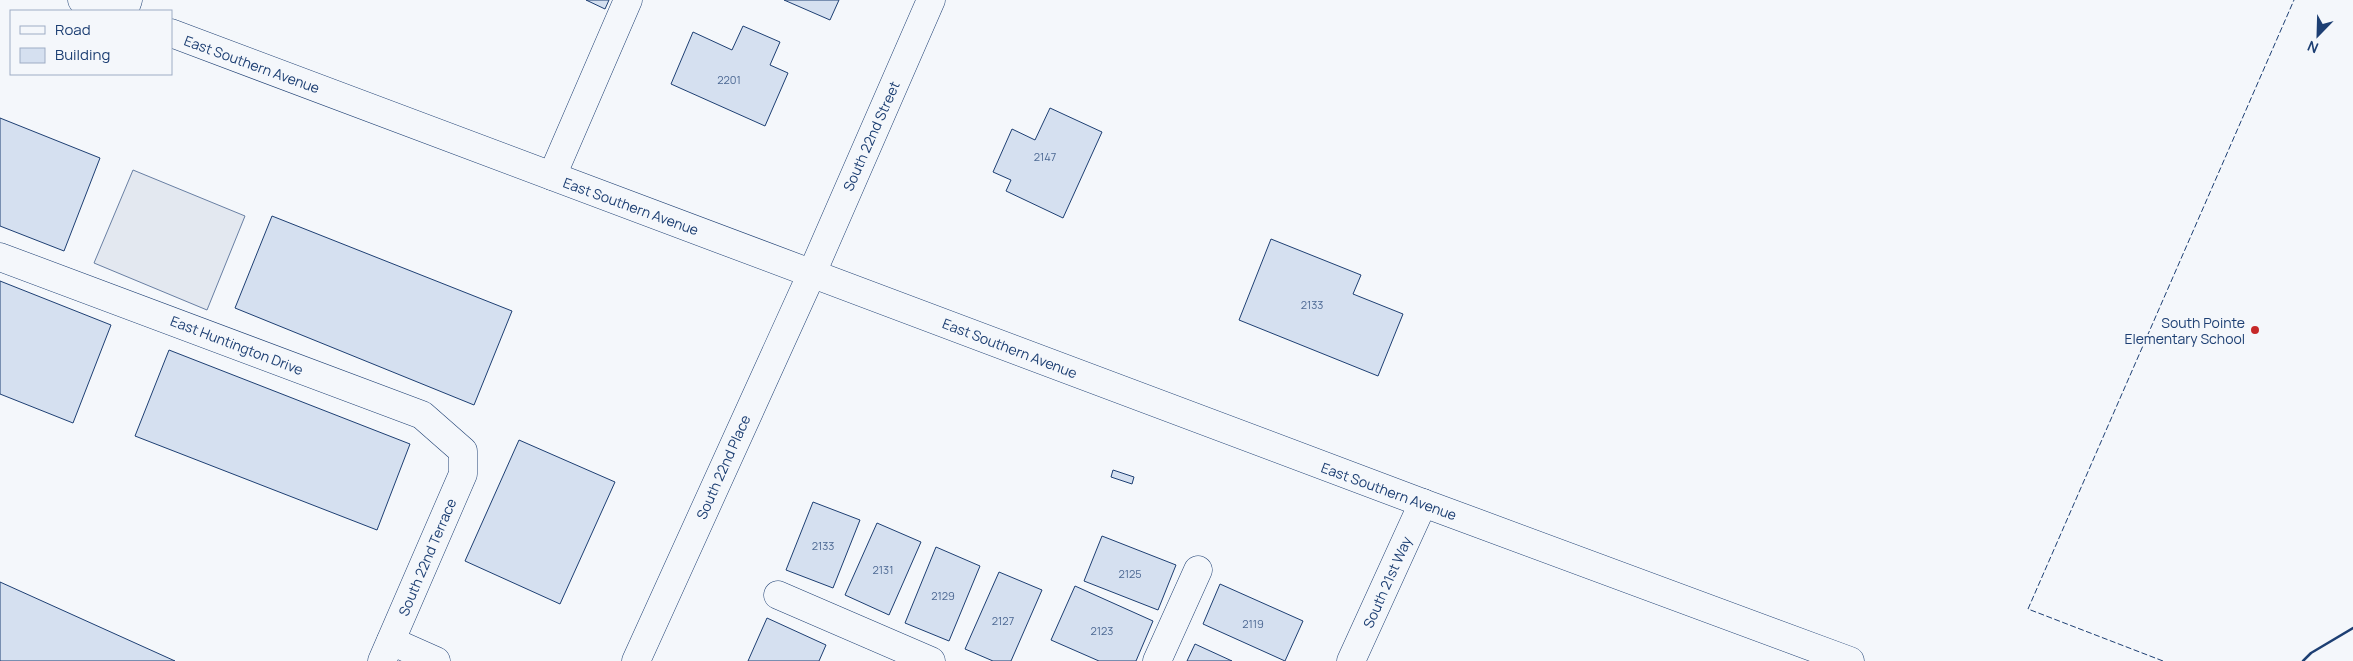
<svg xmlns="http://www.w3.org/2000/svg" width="2353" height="661" font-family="Manrope,sans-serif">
	<rect width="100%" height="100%" fill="#f4f7fb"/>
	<polygon fill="#e3e8f0" stroke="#687fa3" points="133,170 245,216 207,310 94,263"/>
	<g fill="#d5e0f0" stroke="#1d3f73">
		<polygon points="586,0 609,0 605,9"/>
		<polygon points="784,0 839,0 830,20"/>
		<polygon points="743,26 780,42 770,65 788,73 765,126 671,84 693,32 732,50"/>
		<polygon points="1050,108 1102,132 1063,218 1006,191 1011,180 993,172 1012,129 1035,140"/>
		<polygon points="0,118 100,158 64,251 0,226"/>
		<polygon points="272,216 512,311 474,405 235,308"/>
		<polygon points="1271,239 1361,275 1353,294 1403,314 1378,376 1239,320"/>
		<polygon points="0,281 111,325 73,423 0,394"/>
		<polygon points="169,350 410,444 377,530 135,436"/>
		<polygon points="519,440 615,482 560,604 465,561"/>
		<polygon points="1113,470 1134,477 1132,484 1111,477"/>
		<polygon points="813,502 860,520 833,588 786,570"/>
		<polygon points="877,523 921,542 889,615 845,595"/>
		<polygon points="1102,536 1176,565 1158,610 1084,581"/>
		<polygon points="936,547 980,566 949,641 905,623"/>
		<polygon points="999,572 1042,590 1011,661 993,661 965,649"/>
		<polygon points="0,582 175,661 0,661"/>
		<polygon points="1220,584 1303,621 1285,661 1203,624"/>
		<polygon points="1075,586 1153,621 1136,661 1099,661 1051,640"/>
		<polygon points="767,618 826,645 819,661 748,661"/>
		<polygon points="1195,644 1232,661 1187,661"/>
	</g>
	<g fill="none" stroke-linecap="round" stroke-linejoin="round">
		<defs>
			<g id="minor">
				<polyline points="124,11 128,0"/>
				<polyline points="552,176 628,0"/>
				<polyline points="0,257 422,415 463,451 463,474 382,661"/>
				<polyline points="778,595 931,661"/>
				<polyline points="391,641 436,661"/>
				<polyline points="636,661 812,273 931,0"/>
				<polyline points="1157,661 1198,570"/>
				<polyline points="1351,661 1423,503"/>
			</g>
			<g id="major">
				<polyline points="82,0 112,11"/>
				<polyline points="171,33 1423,503 1850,661"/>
			</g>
		</defs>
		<use href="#minor" stroke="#1d3f73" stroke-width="29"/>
		<use href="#major" stroke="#1d3f73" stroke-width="29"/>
		<use href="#minor" stroke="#f4f7fb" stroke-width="28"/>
		<use href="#major" stroke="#f4f7fb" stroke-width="28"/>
		<polyline stroke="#1d3f73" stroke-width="1" stroke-dasharray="6 2.5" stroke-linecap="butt" points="2163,661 2028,609 2294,0"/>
		<polyline stroke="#1d3f73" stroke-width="2.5" points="2303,661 2311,653 2353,628"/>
	</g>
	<circle fill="#c62828" stroke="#f4f7fb" stroke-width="2" cx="2255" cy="330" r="5"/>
	<g text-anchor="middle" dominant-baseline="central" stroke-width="4" stroke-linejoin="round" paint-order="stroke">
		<g font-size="11" fill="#4b6792">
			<text x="729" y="79">2201</text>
			<text x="1045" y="156">2147</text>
			<text x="1312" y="304">2133</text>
			<text x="823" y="545">2133</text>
			<text x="883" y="569">2131</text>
			<text x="1130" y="573">2125</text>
			<text x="943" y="595">2129</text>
			<text x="1003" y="620">2127</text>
			<text x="1253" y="623">2119</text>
			<text x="1102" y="630">2123</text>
		</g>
		<g font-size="14" fill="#1d3f73" stroke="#f4f7fb">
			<text transform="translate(252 64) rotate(20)">East Southern Avenue</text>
			<text transform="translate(871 136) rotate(-66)">South 22nd Street</text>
			<text transform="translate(631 206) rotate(20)">East Southern Avenue</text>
			<text transform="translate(237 345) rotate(21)">East Huntington Drive</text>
			<text transform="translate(1010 348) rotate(21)">East Southern Avenue</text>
			<text transform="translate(723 467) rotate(-66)">South 22nd Place</text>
			<text transform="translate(1389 491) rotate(20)">East Southern Avenue</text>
			<text transform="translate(427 557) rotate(-67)">South 22nd Terrace</text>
			<text transform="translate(1387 582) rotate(-66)">South 21st Way</text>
		</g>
		<g font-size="14" fill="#1d3f73" stroke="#f4f7fb" text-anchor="end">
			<text x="2245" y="322">South Pointe<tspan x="2245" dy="16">Elementary School</tspan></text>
		</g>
	</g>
	<rect x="10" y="10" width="162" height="65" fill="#f4f7fb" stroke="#9eadc5"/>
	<rect x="20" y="26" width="25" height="8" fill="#f4f7fb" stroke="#9eadc5"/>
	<text x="55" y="35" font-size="15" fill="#1d3f73">Road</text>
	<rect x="20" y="48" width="25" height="15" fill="#d5e0f0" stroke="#9eadc5"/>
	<text x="55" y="60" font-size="15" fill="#1d3f73">Building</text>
	<g transform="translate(2318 35) rotate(203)" stroke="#f4f7fb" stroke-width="4" paint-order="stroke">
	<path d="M0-4L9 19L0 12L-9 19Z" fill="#1d3f73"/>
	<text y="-8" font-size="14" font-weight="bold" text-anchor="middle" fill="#1d3f73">N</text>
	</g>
</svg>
